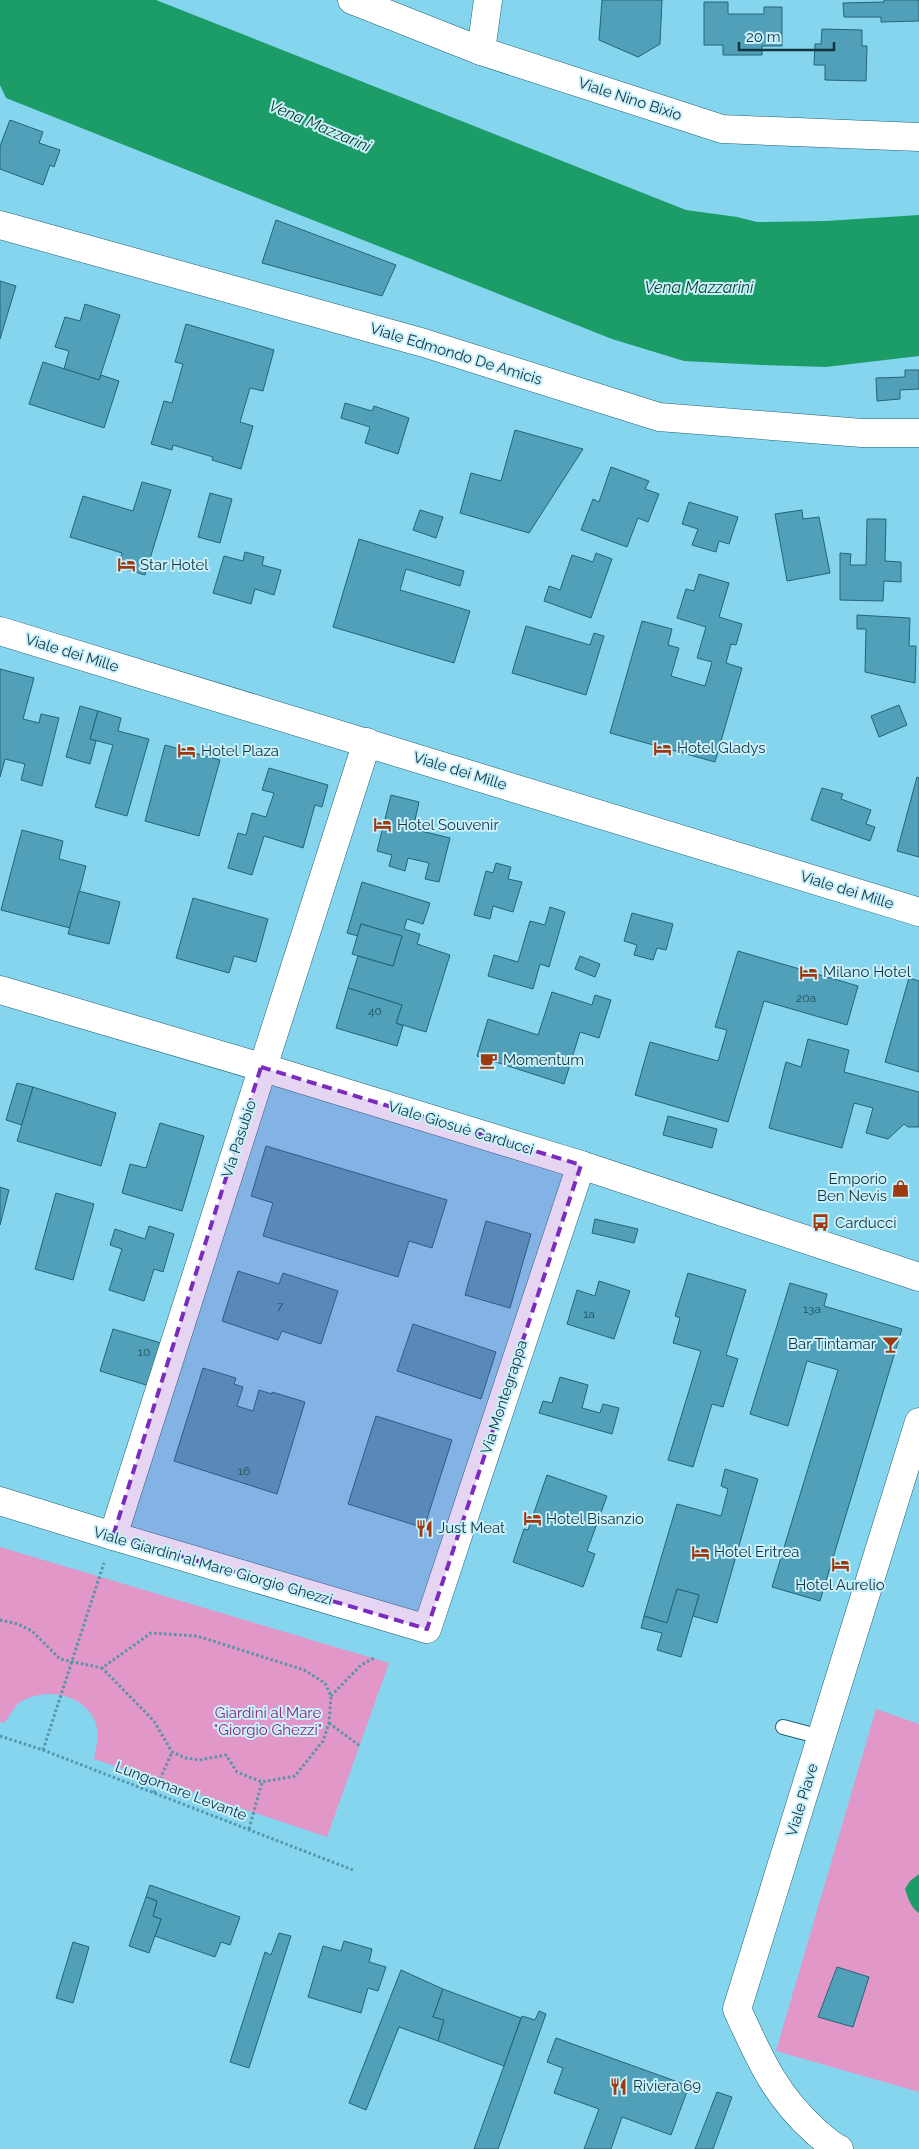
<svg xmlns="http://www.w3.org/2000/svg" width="919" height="2149" font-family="Raleway,sans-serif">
	<rect width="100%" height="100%" fill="#85d5ee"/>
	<g fill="#e297c9">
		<path d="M0 1547 389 1663 327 1837 94 1759C97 1746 100 1729 93 1717 79 1692 40 1687 18 1704 13 1709 9 1717 4 1723L0 1722Z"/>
		<polygon points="876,1709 919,1724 919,2092 776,2051"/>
	</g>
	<g fill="#1c9d68">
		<polygon points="0,0 156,0 686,210 737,217 757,222 826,221 919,215 919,356 826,367 761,365 684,361 612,339 6,98 0,85"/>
		<path d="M919 1874V1913C911 1908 908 1898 905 1889L910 1881Z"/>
	</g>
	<g fill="#4fa0b8" stroke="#256476">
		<polygon points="602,0 662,0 660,44 638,57 599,40"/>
		<polygon points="884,0 919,0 919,21 881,22 881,17 844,17 843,3 884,2"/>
		<polygon points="704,2 728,2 728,14 764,14 764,7 782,7 782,46 762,46 762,55 723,55 723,45 704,45"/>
		<polygon points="822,29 862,30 862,46 867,46 866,81 825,80 825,65 814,65 815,44 821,44"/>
		<polygon points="10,120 43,132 39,143 60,150 54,167 50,165 43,185 0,169 0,146"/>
		<polygon points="276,220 396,265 382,296 262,263"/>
		<polygon points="0,281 16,286 0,339"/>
		<polygon points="85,304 120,315 99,380 64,369 69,351 55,347 65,317 80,321"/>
		<polygon points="186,324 274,350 263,391 250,388 240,422 253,426 241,469 212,460 213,457 173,445 172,450 151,444 164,401 172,403 183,364 175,362"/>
		<polygon points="43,362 99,380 101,375 119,381 104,428 29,404"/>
		<polygon points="905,370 919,370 919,389 900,390 900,399 877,401 876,378 905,377"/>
		<polygon points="345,403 372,411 374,406 409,418 398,454 365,443 370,427 341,418"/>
		<polygon points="515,430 583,449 529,533 460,513 471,473 501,481"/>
		<polygon points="611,467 649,481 645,489 659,494 648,522 638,518 627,547 581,530 593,499 599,502"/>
		<polygon points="142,482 171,490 145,575 118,567 122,553 70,537 83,496 133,511"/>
		<polygon points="210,493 232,499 220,543 198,537"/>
		<polygon points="689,502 738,517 729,544 719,541 716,552 692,545 698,529 682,524"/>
		<polygon points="420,510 443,517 436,538 413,530"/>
		<polygon points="802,510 803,519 819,517 830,573 787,581 775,514"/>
		<polygon points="867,519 886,519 885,561 901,562 901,582 884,581 883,601 840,600 840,553 851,554 850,565 866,565"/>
		<polygon points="359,539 464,571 460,586 406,569 400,590 470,611 454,663 333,627"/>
		<polygon points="245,552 264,557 262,565 281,570 274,595 255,589 251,604 213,593 224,556 243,561"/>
		<polygon points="596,553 612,559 591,618 544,601 549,586 560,590 572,555 593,562"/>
		<polygon points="699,574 729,583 719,617 742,624 736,645 731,644 726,663 742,668 715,762 610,733 642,621 672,629 668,645 679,648 671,676 705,686 712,662 697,658 706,627 677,618 686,589 694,591"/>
		<polygon points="857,615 910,618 909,646 916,646 915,683 865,672 866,629 857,629"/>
		<polygon points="526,626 590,645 594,633 604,636 586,695 512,673"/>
		<polygon points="0,669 34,678 23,719 39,723 41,714 59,718 42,786 21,780 25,764 5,759 0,777"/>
		<polygon points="899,705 907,725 879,737 871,716"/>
		<polygon points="80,706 98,711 90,739 96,741 90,764 66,757"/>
		<polygon points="98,711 121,718 118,731 149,739 127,816 95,807 113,745 90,739"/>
		<polygon points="165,745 220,760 199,836 145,821"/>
		<polygon points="269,768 328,785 322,807 315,805 303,848 264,836 252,875 228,868 238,833 246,835 252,813 266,817 274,793 262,790"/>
		<polygon points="917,777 919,778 919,857 897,851"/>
		<polygon points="822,788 843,794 841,799 871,810 866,824 875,827 870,841 811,820"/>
		<polygon points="391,795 419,802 413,829 450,838 439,882 425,879 429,863 408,858 405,871 389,866 392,855 377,851"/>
		<polygon points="22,830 63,841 59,859 86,866 70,928 1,910"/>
		<polygon points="496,863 511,867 508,879 522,882 513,912 493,906 490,919 474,915 486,871 493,873"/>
		<polygon points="362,882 430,903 423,924 407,919 404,929 420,934 417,944 450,955 426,1032 396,1023 402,1005 348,988 358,956 393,966 402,936 361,924 358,936 347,933"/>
		<polygon points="79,891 120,902 109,944 68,934"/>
		<polygon points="193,898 268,919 256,962 234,956 229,973 176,958"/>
		<polygon points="550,907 565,912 549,967 540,964 533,989 488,976 494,955 518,962 530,921 545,925"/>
		<polygon points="632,913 673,924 666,950 657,948 653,960 634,955 637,945 624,941"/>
		<polygon points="361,924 402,936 393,966 352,954"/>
		<polygon points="738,951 858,986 847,1025 764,1001 728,1122 635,1095 650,1042 718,1061 727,1030 715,1027"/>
		<polygon points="580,956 600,964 595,977 575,969"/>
		<polygon points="909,978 919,981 919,1072 885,1062"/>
		<polygon points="348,988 402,1005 396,1023 403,1026 397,1046 336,1028"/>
		<polygon points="552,992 592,1005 595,995 611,1000 599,1038 580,1032 564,1084 477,1056 488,1019 538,1035"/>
		<polygon points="808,1039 849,1050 844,1072 919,1092 919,1127 908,1127 904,1124 888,1139 866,1133 873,1108 854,1103 842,1148 769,1128 786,1062 801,1067"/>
		<polygon points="17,1083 33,1087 22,1125 6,1120"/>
		<polygon points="33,1087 116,1113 101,1166 17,1141"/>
		<polygon points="668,1116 717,1129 712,1148 663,1135"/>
		<polygon points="160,1123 204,1136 182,1211 122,1193 130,1164 146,1168"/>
		<polygon points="266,1146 447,1200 432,1248 409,1241 398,1277 263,1236 273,1203 251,1196"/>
		<polygon points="0,1187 9,1190 0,1225"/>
		<polygon points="56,1193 94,1204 73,1280 35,1269"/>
		<polygon points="595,1219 638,1229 634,1243 592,1233"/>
		<polygon points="486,1221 531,1234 510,1308 465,1295"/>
		<polygon points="149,1226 174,1234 163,1272 154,1269 144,1301 109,1290 122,1249 110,1245 115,1229 145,1239"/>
		<polygon points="238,1271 279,1284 283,1273 338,1291 321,1344 282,1331 278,1340 222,1321"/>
		<polygon points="688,1273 746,1290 726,1355 738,1359 723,1407 712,1404 693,1467 668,1460 701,1351 673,1343 680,1318 675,1316"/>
		<polygon points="599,1281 630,1291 614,1339 567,1324 577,1290 595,1296"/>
		<polygon points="790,1283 827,1294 824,1306 902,1329 820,1601 772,1587 838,1370 807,1361 788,1426 750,1414"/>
		<polygon points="413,1324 496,1352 481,1399 397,1371"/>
		<polygon points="113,1329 168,1345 156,1388 100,1371"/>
		<polygon points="203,1368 236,1378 234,1384 243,1387 237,1406 253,1411 259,1390 272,1394 272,1392 305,1402 277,1494 174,1461"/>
		<polygon points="560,1377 588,1385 582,1408 600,1413 603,1404 619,1408 612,1434 539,1413 543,1401 552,1403"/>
		<polygon points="376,1416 452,1440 424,1528 348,1504"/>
		<polygon points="725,1469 758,1479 717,1623 693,1616 699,1595 677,1589 667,1623 644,1616 677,1504 721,1516 728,1489 721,1486"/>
		<polygon points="547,1475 607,1496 587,1551 595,1554 583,1587 513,1562 524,1529 528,1530"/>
		<polygon points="677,1589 699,1595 681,1657 657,1650 662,1633 641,1628 644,1616 667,1623"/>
		<polygon points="150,1885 240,1917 230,1945 221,1942 215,1957 155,1936 161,1919 153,1916 157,1901 146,1897"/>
		<polygon points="146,1897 157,1901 153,1916 161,1919 149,1953 129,1946"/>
		<polygon points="279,1933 291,1936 249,2068 230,2062 265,1952 271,1955"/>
		<polygon points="344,1941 372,1949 369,1962 386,1967 378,1991 368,1988 361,2013 308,1997 323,1946 341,1951"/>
		<polygon points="73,1942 89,1947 73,2003 56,1998"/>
		<polygon points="837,1967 869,1977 853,2027 818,2017"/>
		<polygon points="401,1970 443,1989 433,2017 444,2020 438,2041 399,2027 366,2110 349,2103"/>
		<polygon points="443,1989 521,2018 504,2066 438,2041 444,2020 433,2017"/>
		<polygon points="539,2011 546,2014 498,2149 474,2149 522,2016 535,2020"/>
		<polygon points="556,2038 689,2086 671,2135 622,2117 611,2149 584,2149 599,2109 554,2093 563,2068 547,2062"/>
		<polygon points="717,2092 732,2097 713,2149 695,2149"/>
	</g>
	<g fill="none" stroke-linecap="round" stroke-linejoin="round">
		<defs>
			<polyline id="service" points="783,1727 821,1737"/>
			<g id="minor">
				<polyline points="352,0 481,51 722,129 919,137"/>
				<polyline points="481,51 488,0"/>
				<polyline points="0,225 424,343 659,417 862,433 919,433"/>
				<polyline points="0,631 919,912"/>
				<polyline points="0,990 261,1067 581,1165 919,1277"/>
				<polyline points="0,1501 113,1536 427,1629 581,1165"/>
				<polyline points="113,1536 367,742"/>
				<path d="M839 2149C830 2145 823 2138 815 2131 774 2094 759 2057 737 2009L919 1422"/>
			</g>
		</defs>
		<use href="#service" stroke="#226173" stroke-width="16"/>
		<use href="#minor" stroke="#226173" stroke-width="29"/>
		<g stroke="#5694a7" stroke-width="3" stroke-dasharray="2.5 2.5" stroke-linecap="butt">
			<polyline points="0,1620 18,1624 32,1631 60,1659 102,1668 151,1633 197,1636 304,1670 325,1683 331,1696 329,1723 323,1741 295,1776 262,1782 237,1772 226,1755 199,1760 186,1758 172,1752 154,1721 102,1668"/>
			<polyline points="331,1696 361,1665 374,1658"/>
			<polyline points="329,1723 360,1746"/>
			<polyline points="0,1736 43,1750 353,1870"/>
			<polyline points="43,1750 104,1563"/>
			<polyline points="154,1793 172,1752"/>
			<polyline points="249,1829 262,1782"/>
		</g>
		<use href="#service" stroke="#fff" stroke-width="14"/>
		<use href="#minor" stroke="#fff" stroke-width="28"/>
	</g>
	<path fill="#7b2cbf" fill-opacity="0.2" stroke="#7b2cbf" stroke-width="4" stroke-dasharray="10 6" stroke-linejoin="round" d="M261 1067 581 1165 427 1629 113 1536Z"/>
	<defs>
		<symbol id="hotel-bare" viewBox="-9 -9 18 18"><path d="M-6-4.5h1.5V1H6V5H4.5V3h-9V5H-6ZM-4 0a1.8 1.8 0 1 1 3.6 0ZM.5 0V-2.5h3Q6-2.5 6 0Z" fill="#9e380d" stroke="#caf0fc" stroke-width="2.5" paint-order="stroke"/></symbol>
		<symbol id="cafe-bare" viewBox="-9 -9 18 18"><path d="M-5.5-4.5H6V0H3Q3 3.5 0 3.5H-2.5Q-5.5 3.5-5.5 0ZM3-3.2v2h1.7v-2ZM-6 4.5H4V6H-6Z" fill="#9e380d" stroke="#caf0fc" stroke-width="2.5" paint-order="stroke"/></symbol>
		<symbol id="shop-bare" viewBox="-9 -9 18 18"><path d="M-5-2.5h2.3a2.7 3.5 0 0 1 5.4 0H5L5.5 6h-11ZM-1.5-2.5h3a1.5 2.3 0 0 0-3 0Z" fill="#9e380d" stroke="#caf0fc" stroke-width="2.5" paint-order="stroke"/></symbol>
		<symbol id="bus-bare" viewBox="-9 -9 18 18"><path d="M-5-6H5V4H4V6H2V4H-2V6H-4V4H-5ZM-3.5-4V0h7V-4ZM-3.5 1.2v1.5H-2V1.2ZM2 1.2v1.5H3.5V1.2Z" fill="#9e380d" stroke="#caf0fc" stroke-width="2.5" paint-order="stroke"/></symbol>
		<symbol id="bar-bare" viewBox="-9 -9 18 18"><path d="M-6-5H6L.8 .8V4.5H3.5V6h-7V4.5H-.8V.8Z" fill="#9e380d" stroke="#caf0fc" stroke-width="2.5" paint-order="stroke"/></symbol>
		<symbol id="restaurant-bare" viewBox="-9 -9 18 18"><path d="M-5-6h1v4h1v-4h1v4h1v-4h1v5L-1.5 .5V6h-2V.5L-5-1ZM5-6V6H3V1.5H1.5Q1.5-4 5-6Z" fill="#9e380d" stroke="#caf0fc" stroke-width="2.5" paint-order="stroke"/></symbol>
	</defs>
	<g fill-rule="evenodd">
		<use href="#hotel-bare" x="114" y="552" width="25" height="25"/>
		<use href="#hotel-bare" x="650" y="736" width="25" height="25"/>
		<use href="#hotel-bare" x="174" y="738" width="25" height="25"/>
		<use href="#hotel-bare" x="370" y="812" width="25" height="25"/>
		<use href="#hotel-bare" x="796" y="960" width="25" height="25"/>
		<use href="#cafe-bare" x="476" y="1048" width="25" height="25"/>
		<use href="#shop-bare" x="888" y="1176" width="25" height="25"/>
		<use href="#bus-bare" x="808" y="1210" width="25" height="25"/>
		<use href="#bar-bare" x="878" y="1332" width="25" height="25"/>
		<use href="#hotel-bare" x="520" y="1506" width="25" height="25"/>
		<use href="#restaurant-bare" x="412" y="1516" width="25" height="25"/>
		<use href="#hotel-bare" x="688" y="1540" width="25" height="25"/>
		<use href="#hotel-bare" x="828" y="1552" width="25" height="25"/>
		<use href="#restaurant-bare" x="606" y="2074" width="25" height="25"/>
	</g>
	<g text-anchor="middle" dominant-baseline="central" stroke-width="4" stroke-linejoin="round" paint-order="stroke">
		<g font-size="12" fill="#21505d">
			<text x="806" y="998">20a</text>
			<text x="375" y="1011">40</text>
			<text x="280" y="1306">7</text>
			<text x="812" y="1309">13a</text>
			<text x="589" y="1314">1a</text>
			<text x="144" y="1352">10</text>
			<text x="244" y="1471">16</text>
		</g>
		<g font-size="15" fill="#12353f" stroke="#caf0fc">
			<text transform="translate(630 99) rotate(18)">Viale Nino Bixio</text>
			<text transform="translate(456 354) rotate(17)">Viale Edmondo De Amicis</text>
			<text transform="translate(72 653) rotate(17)">Viale dei Mille</text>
			<text transform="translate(460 771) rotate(17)">Viale dei Mille</text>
			<text transform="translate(847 890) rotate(17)">Viale dei Mille</text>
			<text transform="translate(461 1128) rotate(17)">Viale Giosuè Carducci</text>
			<text transform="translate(239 1139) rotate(-72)">Via Pasubio</text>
			<text transform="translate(504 1397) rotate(-72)">Via Montegrappa</text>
			<text transform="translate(213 1566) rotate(16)">Viale Giardini al Mare Giorgio Ghezzi</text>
			<text transform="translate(181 1791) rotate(21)">Lungomare Levante</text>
			<text transform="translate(802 1800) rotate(-73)">Viale Piave</text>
		</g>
		<g font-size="15" fill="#12353f" stroke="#caf0fc" text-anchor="start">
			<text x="140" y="565">Star Hotel</text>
			<text x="677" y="748">Hotel Gladys</text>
			<text x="201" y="751">Hotel Plaza</text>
			<text x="397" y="825">Hotel Souvenir</text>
			<text x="823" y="972">Milano Hotel</text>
			<text x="503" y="1060">Momentum</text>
			<text x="887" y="1179" text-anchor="end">Emporio<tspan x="887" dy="17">Ben Nevis</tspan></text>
			<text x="835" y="1223">Carducci</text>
			<text x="876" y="1344" text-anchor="end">Bar Tintamar</text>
			<text x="546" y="1519">Hotel Bisanzio</text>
			<text x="438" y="1528">Just Meat</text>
			<text x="714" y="1552">Hotel Eritrea</text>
			<text x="840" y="1585" text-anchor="middle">Hotel Aurelio</text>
			<text x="633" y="2086">Riviera 69</text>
		</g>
		<g font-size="15" fill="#8e2674" stroke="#caf0fc">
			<text x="268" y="1713">Giardini al Mare<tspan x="268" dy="17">"Giorgio Ghezzi"</tspan></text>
		</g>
		<g font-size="16" font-style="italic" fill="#0c3e28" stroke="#caf0fc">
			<text transform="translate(320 126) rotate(23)">Vena Mazzarini</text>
			<text x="699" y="287">Vena Mazzarini</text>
		</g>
	</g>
	<path d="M739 42v8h95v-8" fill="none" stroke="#12353f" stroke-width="2.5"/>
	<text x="746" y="42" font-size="15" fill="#12353f" stroke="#caf0fc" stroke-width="4" paint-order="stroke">20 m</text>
</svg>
